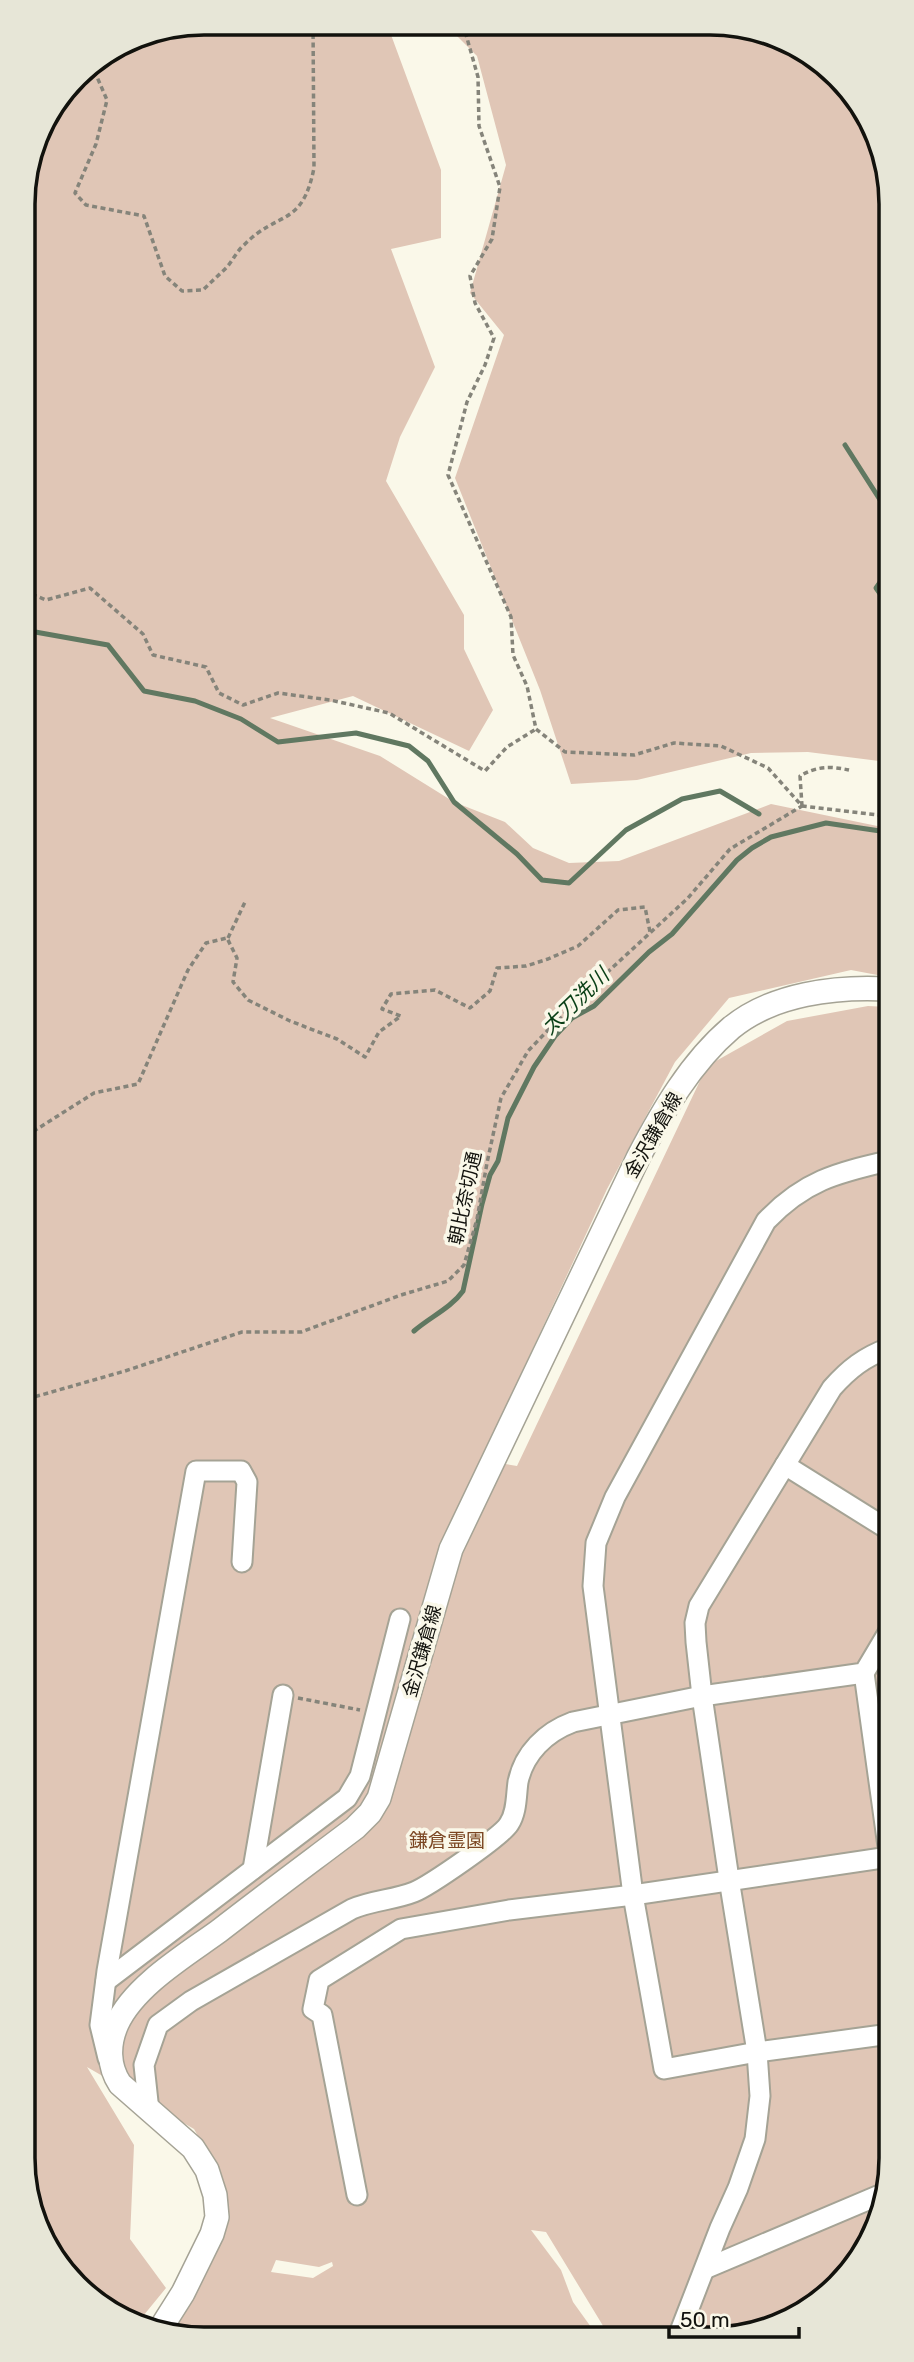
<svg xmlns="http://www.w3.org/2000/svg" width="914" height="2362" font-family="Rubik,'Noto Sans JP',sans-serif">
	<rect width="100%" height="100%" fill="#faf8e9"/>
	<g fill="#e0c6b6" fill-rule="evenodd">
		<path d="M204 23 387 24 441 170V238L391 249 435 367 400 437 386 481 464 615V649L493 710 469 751 353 696 270 718 380 756 454 802 505 822 533 848 569 863 619 861 771 804 887 828 888 977 851 970 729 998 675 1062 607 1189 481 1460 517 1466 707 1066 787 1021 868 1006 888 1007 891 2170 854 2269 810 2309 757 2333 608 2334 546 2232 531 2230 561 2270 573 2302 596 2334 169 2336 203 2273 217 2169 194 2129 87 2067 134 2145 130 2239 166 2288 139 2321 84 2294 29 2205 23 192 41 124 84 68 135 36ZM276 2260 319 2267 332 2262 333 2266 313 2278 271 2272Z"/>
		<polygon points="445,24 745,26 838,75 885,157 887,762 808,752 751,753 637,780 571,784 540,690 455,478 504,335 470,293 506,165 477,56"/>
	</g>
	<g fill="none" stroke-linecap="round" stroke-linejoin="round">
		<g stroke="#607861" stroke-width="5">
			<polyline points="845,445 886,509"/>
			<polyline points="886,574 876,588 886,602"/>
			<polyline points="24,630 108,645 144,691 195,701 241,719 278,742 356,733 409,746 428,761 454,802 517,854 542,880 569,883 626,830 682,799 720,791 759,814"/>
			<path d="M414 1331C430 1317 451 1308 463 1291L482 1204 490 1175 498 1161 508 1118 534 1067 555 1036 572 1018 594 1006 649 952 672 934 737 860 752 848 771 837 826 823 887 832"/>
		</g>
		<defs>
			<g id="minor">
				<path d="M888 1161C836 1173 804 1181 766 1221L615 1497 596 1543 593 1586 633 1895 664 2069 757 2052 890 2034"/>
				<polyline points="785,1465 889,1530"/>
				<polyline points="864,1673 890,1861"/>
				<polyline points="253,1869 283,1695"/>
				<polyline points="106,1981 347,1798 360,1776 400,1619"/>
				<polyline points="108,2058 100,2025 107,1971 196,1471 241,1471 247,1482 242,1562"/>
				<path d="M149 2111 144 2065 158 2025 191 2001 352 1909C373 1900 394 1900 414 1892 429 1886 502 1836 509 1824 517 1812 516 1796 518 1782 524 1753 546 1732 573 1722L702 1696 864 1673 889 1631"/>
				<polyline points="357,2195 322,2015 313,2009 319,1980 401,1929 509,1910 633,1895 889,1857"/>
				<polyline points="707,2268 882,2194"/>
				<path d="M679 2334 720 2228 738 2188 755 2139 760 2096 757 2052 729 1879 702 1696 696 1642 695 1623 699 1606 832 1388C849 1369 864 1357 889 1348"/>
			</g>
			<path id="major" d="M159 2331 183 2293 212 2234 217 2217 215 2195 207 2170 193 2148 120 2084C108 2066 108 2044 117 2024 134 1986 186 1955 219 1931 264 1896 310 1862 355 1828L370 1813 379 1798 451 1549 638 1158C662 1112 691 1062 731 1028 772 994 836 986 888 989"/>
		</defs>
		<use href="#minor" stroke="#a5a395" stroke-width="23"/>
		<use href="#major" stroke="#a5a395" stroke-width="26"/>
		<g stroke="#85847a" stroke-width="3.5" stroke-dasharray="5 3.5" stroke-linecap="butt">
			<polyline points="463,24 478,77 479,126 500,187 492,239 470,276 475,303 494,338 485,365 467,402 448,475 511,617 513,655 527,686 536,729 565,752 634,755 674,743 721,746 768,768 802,806 887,816"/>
			<path d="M91 63 107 100 96 144 75 193 86 205 144 216 165 276 182 291 203 290C211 282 219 275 227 267 233 260 237 251 244 245 278 210 302 228 314 168L313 23"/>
			<polyline points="24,591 46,600 90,588 143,634 153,655 206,667 219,693 243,705 278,693 330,700 389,713 485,771 507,747 536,729"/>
			<path d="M802 806 800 776C817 766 830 766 849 770"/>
			<polyline points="228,938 245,902"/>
			<polyline points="26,1136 94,1093 138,1084 188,970 206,943 227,938 237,958 233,982 248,1000 290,1021 337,1039 365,1057 379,1032 401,1016 382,1009 391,994 435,990 470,1008 490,991 497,968 526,966 548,959 578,946 618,910 645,907 650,932"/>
			<polyline points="27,1399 125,1371 242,1332 301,1332 401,1295 448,1281 464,1265 477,1219 487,1163 501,1098 528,1051 575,1002 688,898 730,849 802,806"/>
			<polyline points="298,1698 360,1710"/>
		</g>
		<use href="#minor" stroke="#fff" stroke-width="19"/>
		<use href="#major" stroke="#fff" stroke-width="23"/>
	</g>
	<g text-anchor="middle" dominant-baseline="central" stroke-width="7" stroke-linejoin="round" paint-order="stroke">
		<g font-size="19" fill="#12120d" stroke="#faf8e9">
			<text transform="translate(653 1135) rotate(-60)">金沢鎌倉線</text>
			<text transform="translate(465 1198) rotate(-78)">朝比奈切通</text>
			<text transform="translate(422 1651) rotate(-74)">金沢鎌倉線</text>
		</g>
		<g font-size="19" fill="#7b4622" stroke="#faf8e9">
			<text x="447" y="1840">鎌倉霊園</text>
		</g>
		<g font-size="21" font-style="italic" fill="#093f16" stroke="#faf8e9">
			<text transform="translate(575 1001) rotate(-44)">太刀洗川</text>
		</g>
	</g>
	<path d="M0 0H914V2362H0ZM204 35H710A169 169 0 0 1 879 204V2158A169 169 0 0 1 710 2327H204A169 169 0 0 1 35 2158V204A169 169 0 0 1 204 35Z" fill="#e7e6d7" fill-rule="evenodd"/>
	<path fill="none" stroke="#12120d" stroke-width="3.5" d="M204 35H710A169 169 0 0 1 879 204V2158A169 169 0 0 1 710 2327H204A169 169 0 0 1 35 2158V204A169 169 0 0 1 204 35Z"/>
	<path d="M669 2327v10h130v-10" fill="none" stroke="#12120d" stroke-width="3.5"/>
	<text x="680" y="2327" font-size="21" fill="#12120d" stroke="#faf8e9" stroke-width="5" paint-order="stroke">50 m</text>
</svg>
